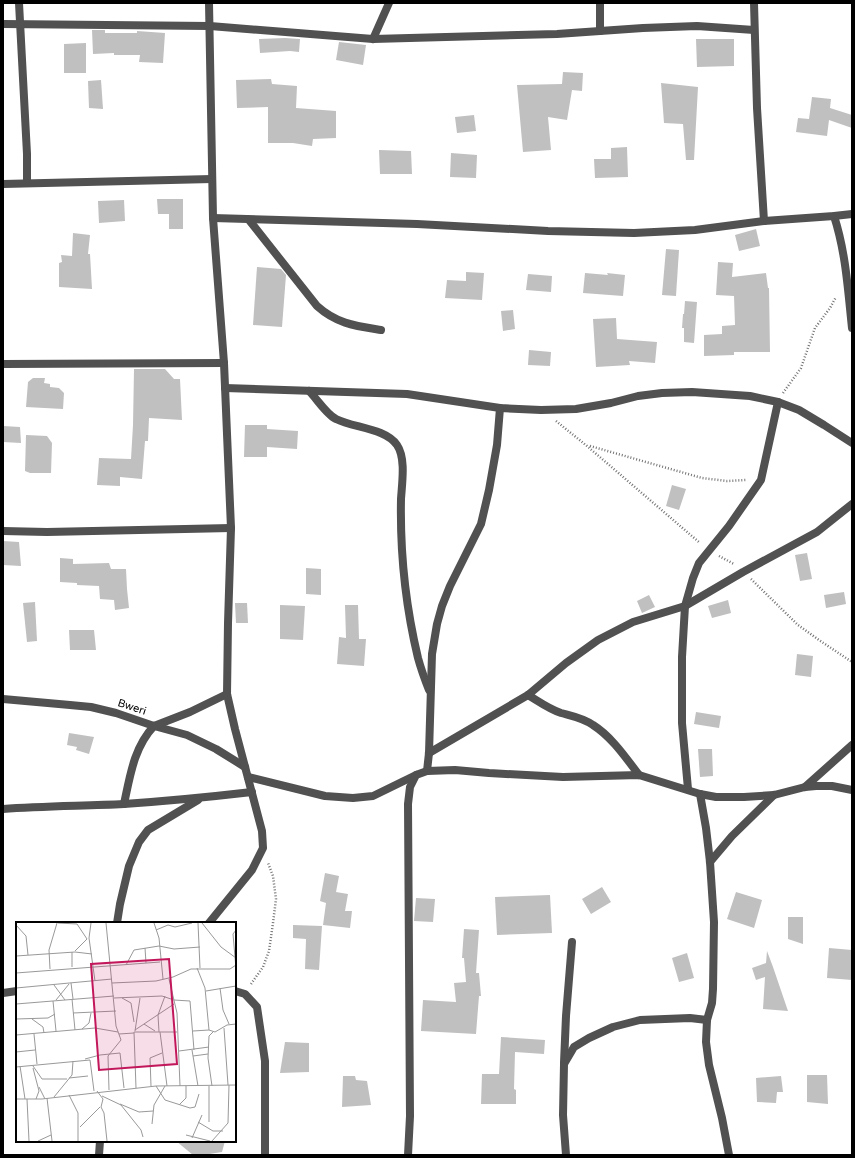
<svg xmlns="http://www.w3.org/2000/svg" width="855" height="1158" font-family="'Varela Round',sans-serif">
	<rect width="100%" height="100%" fill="#fff"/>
	<g fill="#c0c0c0">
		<polygon points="92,30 105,30 105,33 137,33 137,31 165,33 163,63 139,62 140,55 114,55 114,53 93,54"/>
		<polygon points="285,38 300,39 299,52 290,51 260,53 259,39"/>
		<polygon points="696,39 734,39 734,66 697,67"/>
		<polygon points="339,42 366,45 363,65 336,60"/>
		<polygon points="86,43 86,73 64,73 64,44"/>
		<polygon points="563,72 583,73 582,91 572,90 567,120 548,117 551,150 523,152 517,85 562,84"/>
		<polygon points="271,79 272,84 297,86 296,108 336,111 336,138 313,139 312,146 293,143 268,143 268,107 237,108 236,80"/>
		<polygon points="101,80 103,109 89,108 88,81"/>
		<polygon points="661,83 698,87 694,160 686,160 683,124 664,123"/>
		<polygon points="812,97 831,99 830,108 852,115 852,128 829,120 827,136 796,132 798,118 809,119"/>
		<polygon points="474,115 476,131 457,133 455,117"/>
		<polygon points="627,147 628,177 595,178 594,159 611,159 611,148"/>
		<polygon points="379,150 411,151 412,174 380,174"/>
		<polygon points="451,153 477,155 476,178 450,177"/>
		<polygon points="157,199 183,199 183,229 169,229 169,214 158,214"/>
		<polygon points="124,200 125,221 99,223 98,201"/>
		<polygon points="756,229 760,246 739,251 735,235"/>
		<polygon points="73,233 90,235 88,254 90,254 92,289 59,287 59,263 62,262 61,255 72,256"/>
		<polygon points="666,249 679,250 676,296 662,295"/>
		<polygon points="718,262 733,263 732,277 766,273 768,288 769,288 770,352 734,352 734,355 704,356 704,335 722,334 722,326 735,325 734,296 716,295"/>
		<polygon points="257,267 281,269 286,275 282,327 253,325"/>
		<polygon points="466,272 484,273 482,300 445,298 447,280 466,281"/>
		<polygon points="585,273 608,275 607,273 625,275 623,296 583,293"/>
		<polygon points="528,274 552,276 551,292 526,290"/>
		<polygon points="685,301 697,302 694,343 684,342 684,328 682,328 683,314 684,314"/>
		<polygon points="513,310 515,329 503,331 501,311"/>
		<polygon points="616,318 617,339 657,342 655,363 629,361 630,365 596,367 593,319"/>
		<polygon points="529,350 551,352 550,366 528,365"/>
		<polygon points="134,369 165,369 174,379 180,379 182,420 149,418 148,441 145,441 142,479 120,477 120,486 97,485 99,458 131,459 133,425"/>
		<polygon points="33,378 45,378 44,383 50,384 50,387 59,388 64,393 63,409 26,407 28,382"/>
		<polygon points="245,425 267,425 267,429 298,431 297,449 267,447 267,457 244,457"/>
		<polygon points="3,426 20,427 21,443 3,442"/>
		<polygon points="26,435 47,436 52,443 51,473 30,473 25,471"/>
		<polygon points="672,485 686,489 679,510 666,506"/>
		<polygon points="3,541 19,542 21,566 3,565"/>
		<polygon points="807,553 812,579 800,581 795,555"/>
		<polygon points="60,558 73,559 73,564 109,563 111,569 126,569 127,589 129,608 115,610 114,600 100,599 99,586 77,585 77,583 60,582"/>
		<polygon points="306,568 321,569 321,595 306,594"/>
		<polygon points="844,592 846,604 826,608 824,595"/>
		<polygon points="649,595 655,607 642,613 637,601"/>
		<polygon points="728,600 731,613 712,618 708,606"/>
		<polygon points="35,602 37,641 27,642 23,603"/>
		<polygon points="235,603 247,603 248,623 236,623"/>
		<polygon points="280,605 305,606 303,640 280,639"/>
		<polygon points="345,605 358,605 359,639 366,639 364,666 337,664 339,637 346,638"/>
		<polygon points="69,630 94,630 96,650 70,650"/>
		<polygon points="797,654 813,656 811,677 795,675"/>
		<polygon points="696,712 721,716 719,728 694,724"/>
		<polygon points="69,733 94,737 89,754 76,750 77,747 67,745"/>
		<polygon points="698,749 712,749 713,776 700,777"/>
		<polygon points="325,873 339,876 336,892 348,894 345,911 352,911 350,928 323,925 326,903 320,901"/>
		<polygon points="602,887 611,902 591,914 582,899"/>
		<polygon points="736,892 762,900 754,928 727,919"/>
		<polygon points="550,895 552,933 497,935 495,897"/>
		<polygon points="416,898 435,899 433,922 414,921"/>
		<polygon points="788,917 803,917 803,944 788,939"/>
		<polygon points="293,925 322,926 319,970 305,969 306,939 293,938"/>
		<polygon points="464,929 479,930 476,973 479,973 481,996 479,996 476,1034 421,1031 423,1000 456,1002 454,983 466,982 464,958 462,958"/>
		<polygon points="829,948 852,950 852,980 827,978"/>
		<polygon points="767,951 773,967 788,1011 763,1009 765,977 756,980 752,968 766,963"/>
		<polygon points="687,953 694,978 679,982 672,958"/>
		<polygon points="501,1037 545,1040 544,1054 515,1052 514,1089 516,1090 516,1104 481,1104 482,1074 499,1074"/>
		<polygon points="285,1042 309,1043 309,1072 280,1073"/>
		<polygon points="807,1075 827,1075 828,1104 807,1102"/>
		<polygon points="343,1076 355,1076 356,1080 367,1081 371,1105 342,1107"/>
		<polygon points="781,1076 783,1092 777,1092 776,1103 757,1102 756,1078"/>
		<polygon points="176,1141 225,1141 222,1152 203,1155 193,1155"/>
	</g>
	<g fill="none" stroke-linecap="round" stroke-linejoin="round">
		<g stroke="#737373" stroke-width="2.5" stroke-dasharray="1 2" stroke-linecap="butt">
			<polyline points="783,393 801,368 815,328 830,308 836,297"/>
			<polyline points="556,421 587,446 700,543"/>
			<polyline points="590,446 702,478 727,481 746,480"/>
			<polyline points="719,556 734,564"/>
			<polyline points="751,579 798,625 819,640 852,662"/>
			<polyline points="251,984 263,967 269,951 273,923 276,899 273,876 268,863"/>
		</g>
		<g stroke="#515151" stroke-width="8">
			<path d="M249 220 317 306C337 324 356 326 381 330"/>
			<path d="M124 804C130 776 134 747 154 726"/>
			<path d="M3 809C43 806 84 806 124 804 167 801 209 797 252 792"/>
			<polyline points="117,923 120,904 129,866 139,842 148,830 198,800"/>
		</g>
		<g stroke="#515151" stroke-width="8">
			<polyline points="19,3 27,154 27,183"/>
			<polyline points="600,3 600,31"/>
			<polyline points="754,3 757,108 764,221"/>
			<polyline points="3,24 210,26 373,39 557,34 643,28 697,26 754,30"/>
			<polyline points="373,39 389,3"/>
			<polyline points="3,184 212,179"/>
			<path d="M834 216C846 253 848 291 852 328"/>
			<polyline points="213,218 417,224 548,231 634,233 695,230 764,221 834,216 852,214"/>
			<polyline points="3,364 224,363"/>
			<polyline points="225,388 407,394 500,408 541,410 576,409 611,403 638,396 662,393 692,392 750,396 778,402 799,410 824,425 852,443"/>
			<path d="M309 391C317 399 327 415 336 419 354 428 385 428 397 445 406 458 402 483 401 499 400 550 406 608 418 658 421 669 425 680 429 690"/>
			<polyline points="3,531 47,532 231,528"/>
			<path d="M528 695C538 701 549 709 561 713 572 716 583 718 593 725 612 737 626 758 639 775"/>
			<polyline points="3,699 70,705 91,707 116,713 154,726 187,735 216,749 245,767"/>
			<polyline points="154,726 190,712 227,694"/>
			<polyline points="429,753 528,695 566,663 598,640 633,622 685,606 743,572 817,532 852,504"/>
			<polyline points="427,771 429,753 432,654 437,624 442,606 450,586 481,524 489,490 497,445 500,408"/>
			<polyline points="248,777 325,796 353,798 373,796 416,775"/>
			<polyline points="805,787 852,745"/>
			<polyline points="688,789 682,723 682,657 685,606 693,578 699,563 729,526 761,480 778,402"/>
			<polyline points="700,794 706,828 710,862 714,922 713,989 712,1003 707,1020 706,1042 709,1065 722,1118 729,1155"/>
			<polyline points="710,862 732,836 774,795"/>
			<polyline points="209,923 252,870 263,848 262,831 235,729 227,694 228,623 231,528 224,363 213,218 209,3"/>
			<polyline points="235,991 245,994 257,1007 265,1061 265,1155"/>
			<polyline points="3,993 17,991"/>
			<polyline points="564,1063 566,1016 572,942"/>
			<polyline points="99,1155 100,1141"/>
			<polyline points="408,1155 410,1116 408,804 410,787 416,775 427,771 455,770 489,773 563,777 639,775 700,794 716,797 744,797 774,795 805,787 816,786 832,786 852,790"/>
			<polyline points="566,1155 563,1115 564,1064 574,1047 589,1038 613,1027 640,1020 690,1018 707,1020"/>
		</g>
	</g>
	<g text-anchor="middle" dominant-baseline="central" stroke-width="3" stroke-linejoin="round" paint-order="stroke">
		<g font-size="11" fill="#000" stroke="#fff">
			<text transform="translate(132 707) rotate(18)">Bweri</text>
		</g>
	</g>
	<g transform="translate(16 922)">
		<rect width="220" height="220" fill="#fff"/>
		<path fill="none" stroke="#999" stroke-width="1" d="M42 1 61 2 71 17M75 1 73 16 79 59M90 1 100 104 105 118 92 134 93 168M138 1 143 16 147 57M182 1 184 46M186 1 205 25 220 36M0 3 10 14 12 33M140 8 152 3 159 5 176 1M220 8 217 12 220 47M129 26 130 41M59 29 71 17M0 34 59 30 76 32M110 43 118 28 143 24 158 27 184 25M56 45V30M181 46 189 66 193 108M34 47 33 28 41 1M0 51 144 40M153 57 161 91 164 164M55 61 57 77M96 61 140 59 157 55 175 47H214L220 43M38 63 49 78M0 66 96 57M204 66 207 88 213 102M190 69 220 64M98 76 146 74 158 78 174 79 178 128M106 76 115 81 118 100M56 77 59 108M40 78 53 62M37 79 40 109M0 82 98 74M57 91 100 89M0 97 32 96 39 92M16 97 27 105 28 111M128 102 139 109M208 106 212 163M66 107 73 101 75 91M119 108 158 82M119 109 124 76M177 109 193 108 199 110 211 103 220 102M143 110 142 93 149 74M144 110 151 164M18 112 21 142M103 112 118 111M0 113 79 106 102 110M176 128 182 164M163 129 193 125M0 130 19 128M177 134 192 132M69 137 84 133 104 131 108 166M4 144 9 177M17 144 26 157H51M0 145 74 138 78 169M17 146 23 169 20 177M53 156 72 154M135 164 134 136 146 131M140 164 149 178 174 186 179 185 183 172M196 164 192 136 193 114 197 110M23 165 29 177M120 166 118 110H161M81 169 87 177 85 185 88 191 91 219M53 173 62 191V219M86 174 105 183 125 208 127 215M38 175 56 153 57 139M31 176 36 219M0 177H26L140 164 220 163M11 177 13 219M104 182 123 190 137 189M163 183 170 176V164M182 200 197 209H207M193 200V164M136 202 138 183 149 164M64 205 84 185M170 213 194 219M176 216 186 193M22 219 35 213M196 219 212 201 213 163"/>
		<path fill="#c2185b" fill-opacity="0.15" stroke="#c2185b" stroke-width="2" d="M153 37 161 142 83 148 75 42Z"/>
		<rect width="220" height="220" fill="none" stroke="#000" stroke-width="2"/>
	</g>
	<rect width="855" height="1158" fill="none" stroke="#000000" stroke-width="8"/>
</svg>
